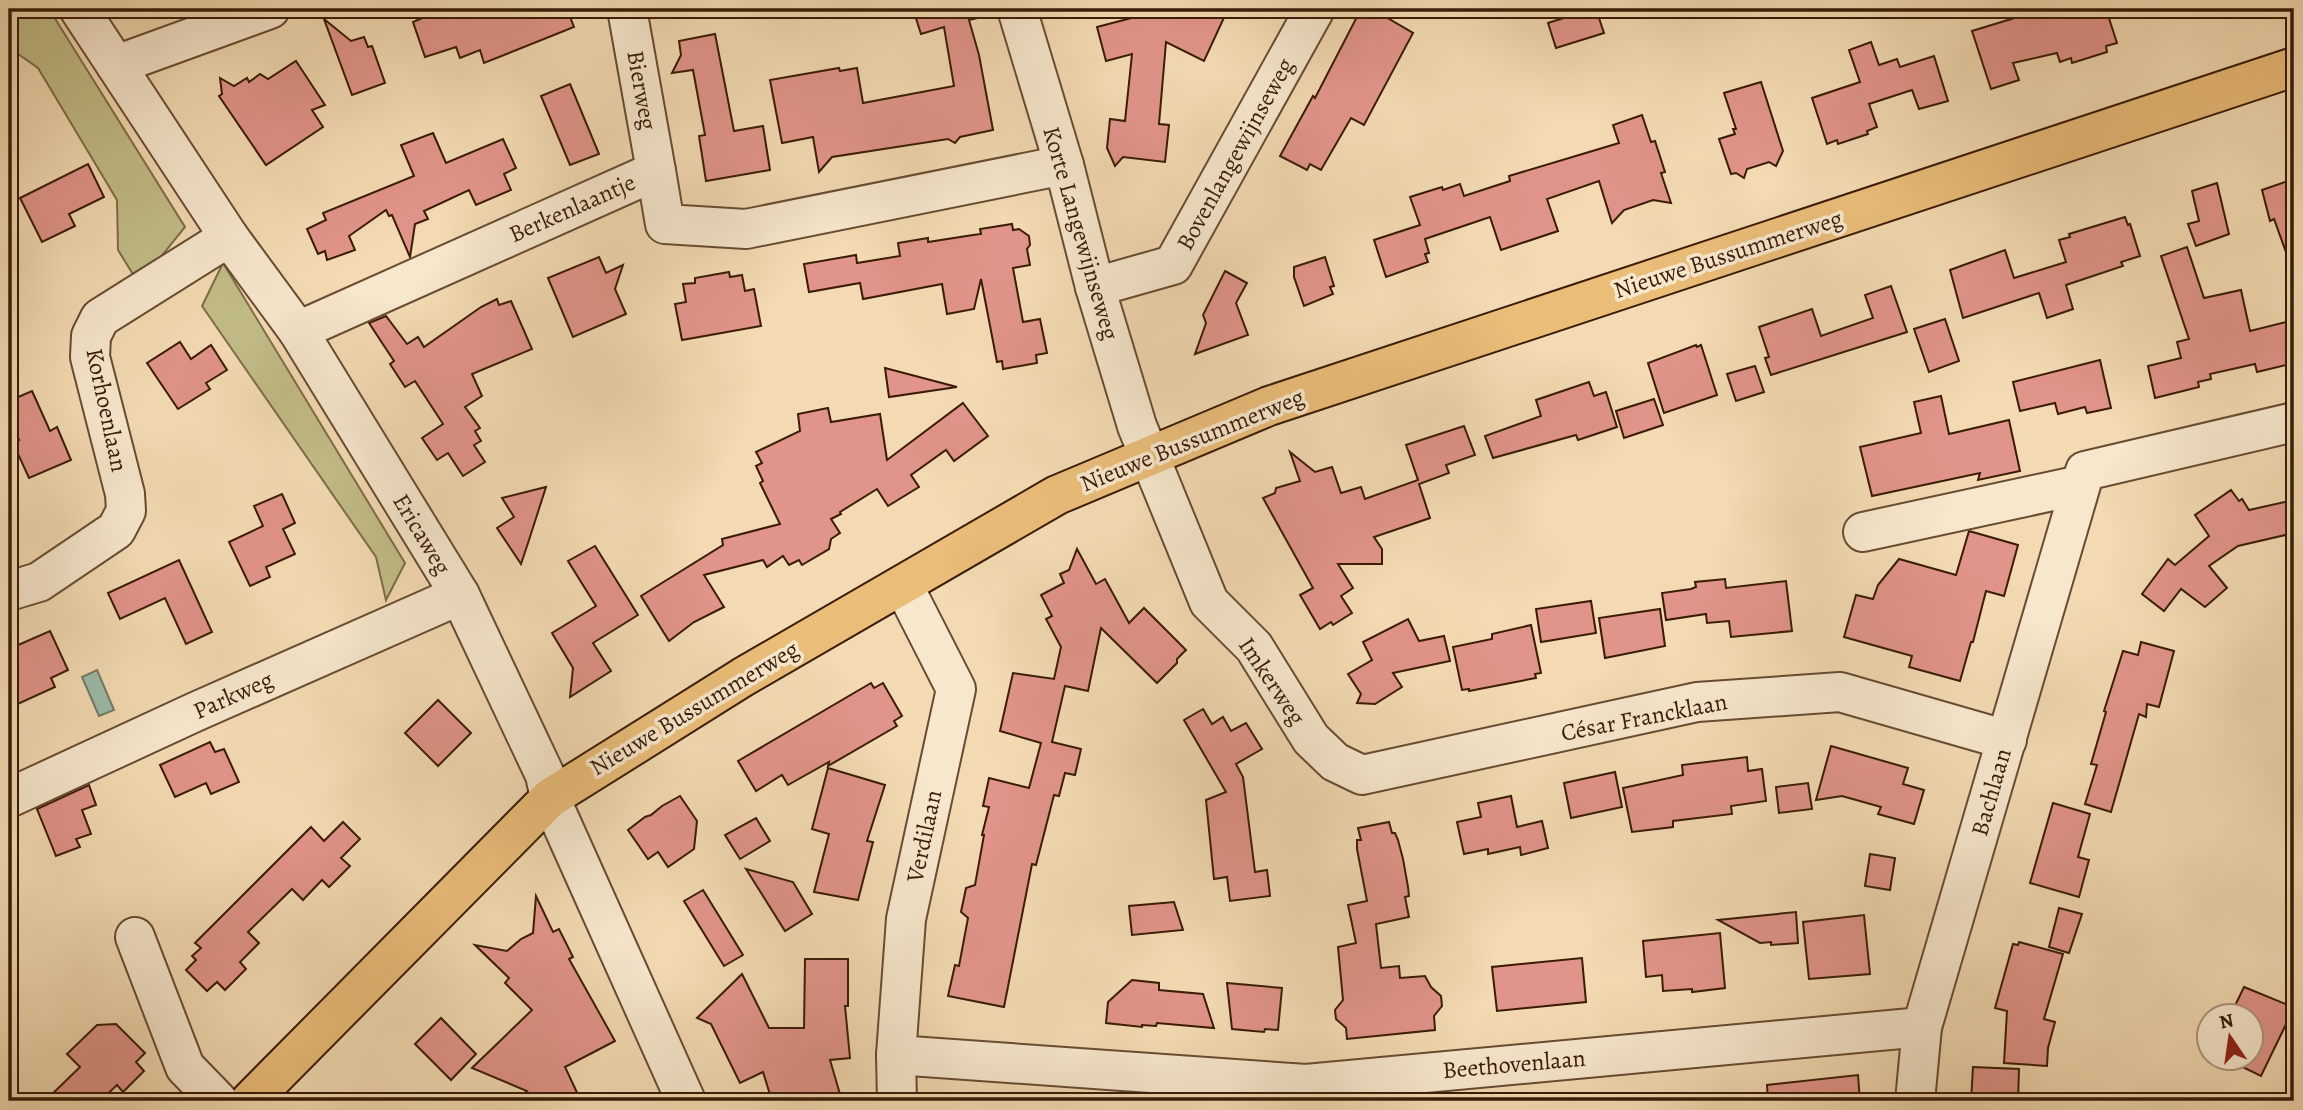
<svg xmlns="http://www.w3.org/2000/svg" width="2303" height="1110" font-family="Alegreya,serif">
	<rect width="100%" height="100%" fill="#f3dab2"/>
	<filter id="stains"><feTurbulence type="fractalNoise" baseFrequency=".00286" numOctaves="4"/><feColorMatrix values="0 0 0 0 .2 0 0 0 0 .09 0 0 0 0 .02 0 0 0 .5 -.17"/></filter>
	<radialGradient id="worn" r=".72"><stop offset=".6" stop-color="#630" stop-opacity="0"/><stop offset="1" stop-color="#630" stop-opacity=".3"/></radialGradient>
	<g fill="#c2bd88" stroke="#7e6c48" stroke-width="2">
		<polygon points="9,9 56,9 58,13 54,17 185,227 139,284 118,250 117,200 38,68 11,49 9,51"/>
		<polygon points="223,263 405,563 386,600 376,557 202,306"/>
	</g>
	<polygon fill="#9bbbab" stroke="#747b69" stroke-width="2" points="97,670 114,710 99,716 82,677"/>
	<g fill="#e19489" stroke="#391b07" stroke-width="2">
		<polygon points="428,9 503,9 506,18 532,9 567,9 574,27 484,63 480,50 460,58 456,47 425,57 413,22 427,16"/>
		<polygon points="913,9 985,9 986,16 969,20 979,55 993,130 960,137 955,143 948,139 832,157 819,172 813,137 782,143 770,80 839,68 840,71 857,68 863,103 954,86 944,27 921,34"/>
		<polygon points="1166,9 1228,9 1204,61 1166,42 1159,124 1169,125 1165,162 1123,157 1115,166 1107,148 1110,119 1125,121 1132,54 1106,61 1097,27"/>
		<polygon points="1361,9 1372,9 1413,33 1364,125 1351,118 1321,170 1310,164 1307,170 1280,156 1313,96 1315,98"/>
		<polygon points="1592,9 1596,9 1604,33 1556,48 1548,23"/>
		<polygon points="2019,9 2106,9 2117,43 2106,46 2107,52 2072,63 2071,58 2060,62 2057,53 2013,63 2019,80 1991,89 1972,31 2021,16"/>
		<polygon points="324,19 351,41 364,37 368,47 372,46 385,83 352,95"/>
		<polygon points="715,34 734,131 763,126 770,170 706,181 699,136 705,135 693,70 672,73 681,55 679,41"/>
		<polygon points="1871,42 1879,65 1897,59 1900,67 1934,56 1948,101 1919,109 1912,90 1869,104 1877,127 1867,131 1868,134 1838,144 1837,140 1827,144 1812,98 1860,82 1849,50"/>
		<polygon points="296,61 325,105 312,110 323,127 266,165 219,96 222,94 220,78 234,86 247,78 249,82 260,74 268,79"/>
		<polygon points="1761,82 1783,151 1776,166 1769,162 1747,169 1744,178 1736,173 1731,174 1719,139 1735,134 1733,129 1736,129 1724,93"/>
		<polygon points="570,84 599,154 570,165 541,96"/>
		<polygon points="1642,115 1651,142 1655,141 1665,172 1661,173 1671,203 1653,200 1624,210 1612,223 1599,181 1547,199 1558,231 1501,250 1490,217 1425,239 1429,253 1425,254 1428,262 1386,277 1374,240 1420,225 1410,197 1442,187 1443,190 1460,184 1464,196 1510,181 1509,176 1619,143 1613,125"/>
		<polygon points="433,133 446,163 503,139 516,168 504,174 511,190 476,205 469,190 424,211 428,219 415,224 410,257 392,215 389,216 386,210 349,236 355,250 327,260 325,251 318,254 307,229 326,220 323,213 414,176 401,145"/>
		<polygon points="88,164 104,197 69,214 75,226 42,242 20,198"/>
		<polygon points="2294,179 2294,266 2291,266 2274,219 2270,221 2262,190"/>
		<polygon points="2217,183 2229,234 2196,246 2188,224 2199,221 2192,191"/>
		<polygon points="2125,217 2128,225 2130,224 2140,256 2121,262 2123,266 2066,285 2073,309 2047,318 2039,293 1963,318 1950,270 2005,250 2014,278 2066,262 2059,240 2070,237 2069,234"/>
		<polygon points="1012,224 1013,230 1019,229 1029,236 1030,245 1027,249 1030,265 1013,268 1023,322 1040,319 1047,353 1036,355 1037,363 1003,369 1002,361 997,362 981,279 974,309 947,314 942,284 863,299 860,283 809,292 804,264 856,255 857,263 900,256 898,243 928,238 928,242 973,235 981,234 980,229"/>
		<polygon points="2187,247 2204,298 2241,290 2250,331 2294,320 2294,363 2257,372 2255,364 2210,374 2211,379 2198,382 2199,387 2155,398 2148,366 2181,358 2177,342 2189,339 2161,256"/>
		<polygon points="599,257 606,273 623,265 615,289 626,314 573,337 548,278"/>
		<polygon points="1325,257 1334,286 1330,287 1333,294 1304,306 1294,277 1294,267"/>
		<polygon points="1225,271 1247,283 1236,303 1248,335 1195,354 1206,323 1203,315"/>
		<polygon points="729,272 730,277 742,275 745,291 754,289 761,326 682,340 675,304 686,302 683,284 695,283 695,278"/>
		<polygon points="1891,286 1907,332 1771,375 1765,358 1769,357 1759,327 1812,309 1821,336 1873,318 1865,295"/>
		<polygon points="497,299 499,305 511,301 532,349 472,374 482,396 465,407 480,428 475,431 481,441 474,445 485,462 463,476 448,453 437,460 422,438 443,424 415,381 405,387 390,364 394,361 369,323 386,316 407,344 418,337 424,347 481,307"/>
		<polygon points="1945,319 1959,361 1929,372 1914,329"/>
		<polygon points="180,342 191,359 211,345 227,370 206,383 210,389 178,409 147,363"/>
		<polygon points="1696,345 1697,347 1701,345 1717,395 1664,413 1648,363"/>
		<polygon points="2100,360 2111,408 2087,413 2085,407 2058,414 2055,403 2020,411 2013,382"/>
		<polygon points="1755,366 1764,392 1736,401 1727,374"/>
		<polygon points="885,368 957,387 889,397"/>
		<polygon points="1589,382 1594,396 1606,392 1617,427 1578,440 1576,435 1493,458 1485,436 1541,416 1536,400"/>
		<polygon points="32,391 50,431 57,427 71,460 29,478 13,443 19,440 9,417 9,401"/>
		<polygon points="1941,396 1949,434 2009,420 2020,471 1978,480 1980,473 1872,496 1860,447 1921,433 1914,402"/>
		<polygon points="1654,399 1663,425 1624,438 1616,411"/>
		<polygon points="963,403 988,436 954,461 946,450 911,475 919,487 888,506 877,489 840,512 841,514 831,519 840,533 831,539 829,549 802,565 799,560 789,565 783,556 767,567 763,560 704,575 724,607 694,622 669,641 641,596 723,545 722,539 780,524 760,483 763,481 756,466 762,463 756,452 800,431 798,414 828,408 831,422 880,414 887,460"/>
		<polygon points="1464,426 1475,455 1446,465 1449,473 1419,484 1430,518 1374,537 1382,549 1382,564 1338,564 1353,588 1341,596 1352,613 1333,625 1331,622 1320,629 1300,595 1313,588 1263,498 1275,493 1276,488 1300,481 1290,452 1315,472 1332,467 1341,493 1361,487 1365,499 1418,480 1406,445"/>
		<polygon points="546,487 529,540 521,564 497,528 514,517 502,498"/>
		<polygon points="2231,490 2239,501 2242,499 2249,510 2294,500 2294,533 2238,546 2209,566 2227,588 2205,607 2181,589 2164,611 2142,594 2168,559 2175,565 2209,536 2195,515"/>
		<polygon points="282,494 295,523 283,529 295,554 266,567 270,577 250,586 229,542 263,526 254,506"/>
		<polygon points="1969,531 2018,545 2004,596 1986,591 1973,642 1971,642 1960,681 1909,667 1912,656 1844,637 1856,595 1873,599 1878,585 1899,559 1956,575"/>
		<polygon points="595,546 638,615 593,643 611,671 570,697 573,668 552,633 596,606 568,561"/>
		<polygon points="1077,549 1096,584 1105,579 1129,623 1144,608 1186,650 1177,659 1177,663 1157,683 1101,628 1088,691 1065,686 1052,742 1081,749 1075,775 1065,773 1059,796 1054,795 1036,865 1032,864 1004,1007 948,996 955,965 959,966 968,918 961,912 966,888 975,885 984,835 982,835 989,807 983,806 989,778 1029,788 1041,743 1000,731 1013,673 1054,679 1061,647 1046,619 1052,616 1041,595 1064,583 1060,574 1069,570"/>
		<polygon points="179,560 212,632 186,644 165,598 120,619 108,593"/>
		<polygon points="1725,579 1726,588 1786,581 1792,631 1731,637 1729,621 1707,623 1706,614 1666,620 1662,593 1691,589 1696,587 1695,582"/>
		<polygon points="1591,601 1596,633 1541,642 1536,609"/>
		<polygon points="1660,609 1665,646 1605,658 1599,618"/>
		<polygon points="1408,619 1419,641 1444,636 1450,661 1393,673 1402,687 1375,704 1357,703 1361,694 1348,674 1372,660 1363,642"/>
		<polygon points="1531,625 1541,673 1535,674 1536,678 1469,691 1469,689 1462,690 1453,647 1492,639 1492,634"/>
		<polygon points="50,631 68,670 51,678 55,687 9,708 9,649"/>
		<polygon points="2141,642 2174,651 2159,707 2147,704 2146,717 2139,714 2111,812 2085,804 2097,765 2091,764 2106,712 2104,711 2123,651 2138,655"/>
		<polygon points="871,683 874,688 883,683 902,716 894,721 897,726 828,766 829,762 788,785 782,775 756,791 738,761"/>
		<polygon points="438,700 471,733 438,766 405,733"/>
		<polygon points="1203,709 1212,724 1223,717 1231,731 1246,723 1262,749 1236,764 1243,777 1255,872 1267,870 1270,896 1230,901 1227,877 1214,879 1206,800 1226,792 1184,720"/>
		<polygon points="210,742 215,752 224,749 239,782 211,794 206,783 175,797 160,765"/>
		<polygon points="1831,746 1908,768 1903,784 1924,790 1914,824 1878,814 1881,807 1842,796 1816,800"/>
		<polygon points="1747,757 1748,771 1762,769 1766,801 1731,806 1732,814 1673,821 1673,827 1632,832 1623,788 1683,775 1682,765"/>
		<polygon points="828,768 885,785 867,841 873,842 858,900 814,892 829,834 812,829"/>
		<polygon points="1615,772 1622,807 1571,818 1564,783"/>
		<polygon points="1808,783 1812,809 1779,813 1776,787"/>
		<polygon points="89,785 96,805 82,810 91,834 76,839 80,847 56,856 37,809"/>
		<polygon points="680,796 697,821 694,849 668,867 658,852 648,859 628,830 645,817 651,815 662,806"/>
		<polygon points="1511,796 1517,827 1542,821 1548,848 1521,855 1520,847 1488,854 1488,849 1464,854 1457,822 1481,817 1478,803"/>
		<polygon points="2053,803 2090,814 2078,857 2089,860 2079,897 2030,883"/>
		<polygon points="756,818 770,841 740,859 725,835"/>
		<polygon points="343,822 360,839 341,858 350,866 329,887 322,880 303,900 292,889 248,932 259,943 240,962 246,969 225,990 217,982 207,991 186,970 196,960 192,956 201,948 195,943 311,827 324,841"/>
		<polygon points="1389,822 1392,833 1395,833 1398,840 1403,859 1408,887 1409,896 1405,897 1409,917 1376,924 1381,968 1399,966 1400,978 1425,976 1431,987 1441,996 1442,1006 1434,1016 1435,1030 1347,1039 1346,1028 1336,1019 1335,1010 1343,1000 1338,947 1356,943 1348,905 1367,901 1357,849 1357,840 1361,840 1358,828"/>
		<polygon points="1870,854 1895,858 1890,890 1865,886"/>
		<polygon points="746,869 793,882 812,914 785,931"/>
		<polygon points="703,890 743,955 724,966 684,901"/>
		<polygon points="536,896 553,932 559,929 573,957 569,959 615,1041 565,1067 581,1101 517,1101 527,1091 472,1068 532,1010 505,983 509,978 475,945 507,951 521,939 533,933"/>
		<polygon points="1174,902 1183,930 1132,935 1129,906"/>
		<polygon points="2059,908 2082,914 2069,953 2049,947"/>
		<polygon points="1796,912 1798,943 1771,945 1771,942 1760,943 1718,920"/>
		<polygon points="1864,915 1870,974 1809,979 1803,922"/>
		<polygon points="1720,933 1725,988 1692,992 1692,989 1663,991 1662,975 1646,977 1643,941"/>
		<polygon points="2019,942 2063,954 2044,1019 2055,1022 2048,1048 2047,1066 2004,1063 2007,1011 1995,1008 2013,944 2018,945"/>
		<polygon points="1582,958 1586,1002 1497,1011 1492,967"/>
		<polygon points="805,959 848,959 848,1006 845,1006 850,1058 830,1060 842,1101 772,1101 763,1072 740,1083 711,1024 697,1018 742,974 769,1028 804,1028"/>
		<polygon points="1132,980 1159,983 1159,990 1203,994 1214,1028 1157,1023 1156,1026 1142,1025 1142,1027 1106,1023 1108,1002"/>
		<polygon points="1227,983 1282,988 1278,1030 1265,1029 1264,1032 1232,1029"/>
		<polygon points="2244,987 2293,1007 2292,1010 2294,1011 2294,1016 2290,1016 2261,1076 2228,1060 2230,1058 2250,1058 2250,1016 2230,1016"/>
		<polygon points="441,1018 476,1054 451,1080 415,1044"/>
		<polygon points="116,1024 145,1053 136,1062 144,1071 123,1092 117,1085 100,1101 45,1101 80,1067 67,1054 97,1025"/>
		<polygon points="1973,1067 2019,1069 2018,1101 1971,1101"/>
		<polygon points="1858,1075 1860,1101 1768,1101 1767,1085"/>
	</g>
	<g fill="none" stroke-linecap="round" stroke-linejoin="round">
		<defs>
			<g id="minor">
				<polyline points="79,9 229,237 298,331 460,595 545,775 550,798 560,820 686,1101"/>
				<polyline points="627,9 656,171"/>
				<polyline points="1017,9 1064,165 1095,287 1137,426 1209,602 1254,647 1311,739 1335,762 1362,775 1697,702 1840,692 2007,740"/>
				<polyline points="116,65 270,9"/>
				<polyline points="1095,287 1173,265 1315,9"/>
				<polyline points="298,331 656,171 665,224 746,229 1064,165"/>
				<polyline points="1863,532 2080,485"/>
				<polyline points="9,591 39,582 116,530 126,511 125,494 90,357 91,336 100,318 229,237"/>
				<polyline points="9,798 195,712 460,595"/>
				<polyline points="135,937 185,1067 218,1101"/>
				<polyline points="896,1055 1306,1084 1922,1027"/>
				<polyline points="897,1101 896,1055 906,919 956,689 903,585"/>
				<polyline points="1915,1101 1922,1027 2085,471 2294,422"/>
			</g>
			<polyline id="major" points="250,1101 550,798 743,677 1057,495 1269,406 2294,67"/>
		</defs>
		<use href="#minor" stroke="#684b32" stroke-width="42"/>
		<use href="#major" stroke="#391b07" stroke-width="42"/>
		<use href="#minor" stroke="#f7e7cd" stroke-width="38"/>
		<use href="#major" stroke="#eabd79" stroke-width="38"/>
	</g>
	<g text-anchor="middle" dominant-baseline="central" stroke-width="7" stroke-linejoin="round" paint-order="stroke">
		<g font-size="24" fill="#391b07" stroke="#f7e7cd">
			<text transform="translate(642 90) rotate(80)">Bierweg</text>
			<text transform="translate(1235 154) rotate(-61)">Bovenlangewijnseweg</text>
			<text transform="translate(572 208) rotate(-24)">Berkenlaantje</text>
			<text transform="translate(1081 233) rotate(74)">Korte Langewijnseweg</text>
			<text transform="translate(1728 254) rotate(-18)">Nieuwe Bussummerweg</text>
			<text transform="translate(107 410) rotate(78)">Korhoenlaan</text>
			<text transform="translate(1192 440) rotate(-22)">Nieuwe Bussummerweg</text>
			<text transform="translate(422 534) rotate(59)">Ericaweg</text>
			<text transform="translate(1272 681) rotate(56)">Imkerweg</text>
			<text transform="translate(233 695) rotate(-24)">Parkweg</text>
			<text transform="translate(694 708) rotate(-31)">Nieuwe Bussummerweg</text>
			<text transform="translate(1644 717) rotate(-11)">César Francklaan</text>
			<text transform="translate(1991 792) rotate(-74)">Bachlaan</text>
			<text transform="translate(924 836) rotate(-78)">Verdilaan</text>
			<text transform="translate(1514 1064) rotate(-5)">Beethovenlaan</text>
		</g>
	</g>
	<rect width="2303" height="1110" fill="none" stroke="#f3dab2" stroke-width="35"/>
	<rect x="10" y="10" width="2282" height="1089" fill="none" stroke="#391b07" stroke-width="3.5"/>
	<rect x="18" y="18" width="2268" height="1075" fill="none" stroke="#391b07" stroke-width="2"/>
	<g transform="translate(2230 1037) rotate(347)"><circle r="33" fill="#f7e7cd" stroke="#ab957e" stroke-width="2"/>
	<path d="M0-5L12 26L0 18L-12 26Z" fill="#8f2418"/>
	<text y="-10" font-size="19" font-weight="bold" text-anchor="middle" fill="#391b07">N</text>
	</g>
	<rect width="100%" height="100%" filter="url(#stains)"/>
	<rect width="100%" height="100%" fill="url(#worn)"/>
</svg>
